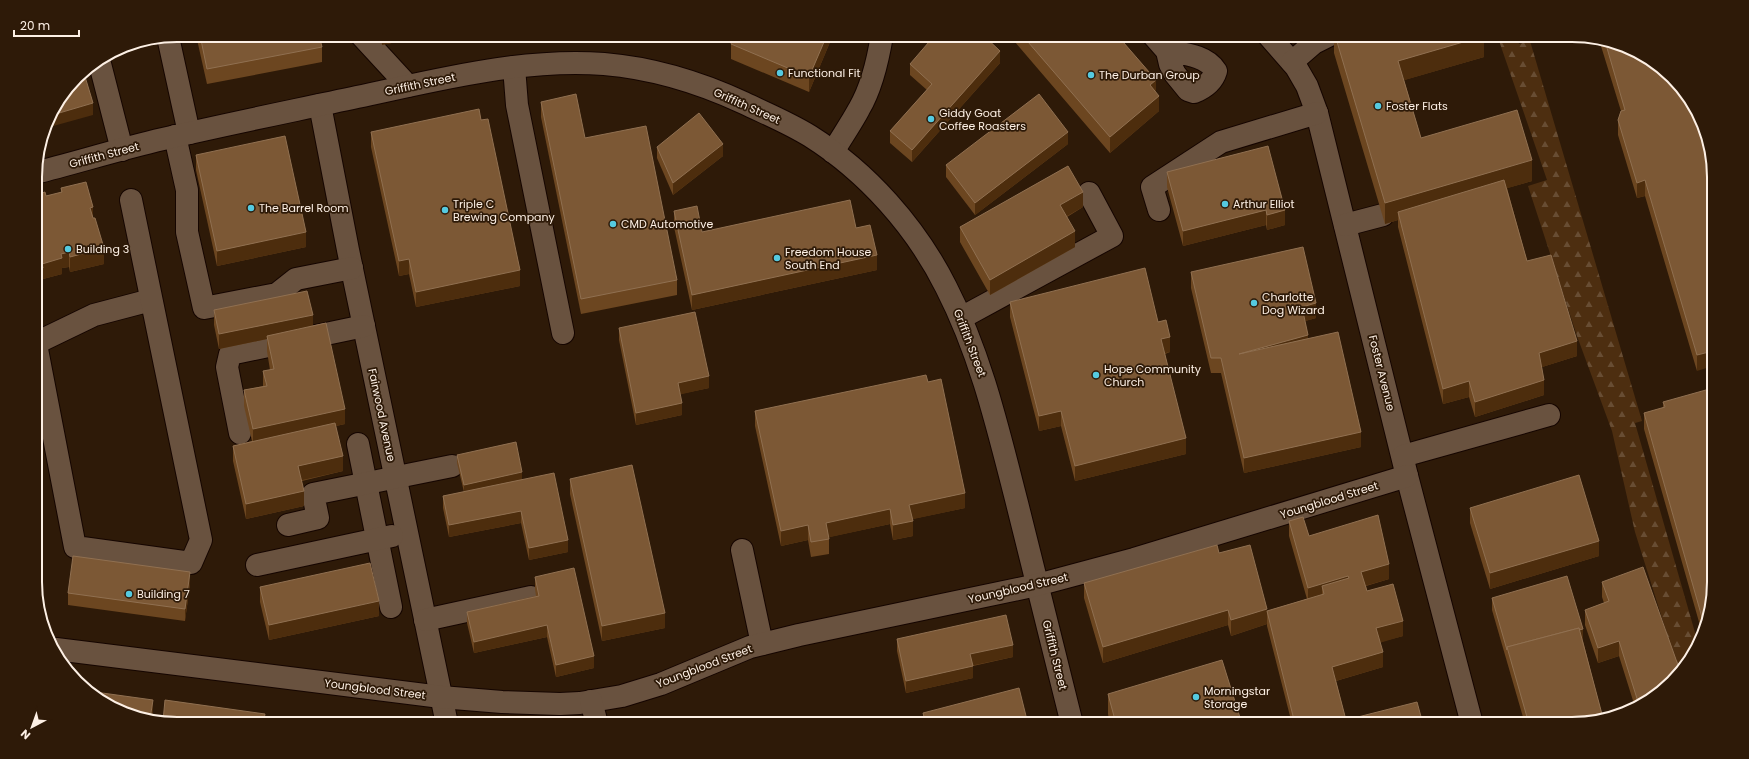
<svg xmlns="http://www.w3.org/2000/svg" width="1749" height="759" font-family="Poppins,sans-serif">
	<defs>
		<pattern id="forest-firs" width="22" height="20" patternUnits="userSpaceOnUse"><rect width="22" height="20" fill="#4d2e10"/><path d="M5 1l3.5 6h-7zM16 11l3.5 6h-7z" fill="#684d33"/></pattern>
	</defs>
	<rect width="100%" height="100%" fill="#2e1a08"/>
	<polygon fill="url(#forest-firs)" points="1497,35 1517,35 1519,44 1530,41 1642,421 1635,423 1698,643 1678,669 1635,532 1612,431 1577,336 1528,186 1547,180"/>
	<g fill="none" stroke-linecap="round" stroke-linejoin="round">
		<defs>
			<g id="minor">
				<polyline points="361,35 408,86"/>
				<path d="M1153 35 1167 51 1170 64 1175 74 1188 90 1194 92C1204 88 1213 81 1216 71 1206 55 1184 54 1167 51"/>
				<polyline points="1268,35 1296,67 1307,86 1317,113 1407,476 1472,724"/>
				<polyline points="168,37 189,133"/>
				<polyline points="99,60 122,150"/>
				<polyline points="1292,62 1314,43 1330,35"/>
				<polyline points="514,67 517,105 563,333"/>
				<polyline points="320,105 348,250 447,724"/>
				<polyline points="175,136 187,190 187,232 204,308 277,294 296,279 352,268"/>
				<path d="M833 152C841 138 851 124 859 109 872 87 878 60 882 35"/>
				<path d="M35 173C78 162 120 149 163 139 227 124 292 111 357 97 438 80 520 58 604 64 652 68 701 83 744 103 767 114 789 123 810 136 867 172 916 227 946 287 981 355 998 429 1017 503 1035 577 1054 650 1072 724"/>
				<polyline points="1159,210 1152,187 1221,142 1317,113"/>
				<polyline points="1345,225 1383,215"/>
				<polyline points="961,318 1112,236 1089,193"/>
				<polyline points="36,343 94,315 151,300"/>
				<polyline points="36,344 75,547 191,563 201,540 131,200"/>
				<polyline points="240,433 227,367 230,354 364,326"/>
				<polyline points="358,444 391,607"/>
				<polyline points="1403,456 1549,415"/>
				<polyline points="288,525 318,518 313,494 452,466"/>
				<polyline points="742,550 762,644"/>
				<polyline points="257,565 392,536"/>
				<polyline points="425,620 531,597"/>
				<polyline points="56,649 441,697 502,702 560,704 580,703 622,696 661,684 750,647 799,635 1037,585 1134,559 1407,476"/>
				<polyline points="591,701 597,724"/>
			</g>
		</defs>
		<use href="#minor" stroke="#150500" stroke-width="24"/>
		<use href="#minor" stroke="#69523f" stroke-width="22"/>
	</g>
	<g fill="#6c4620">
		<polygon points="196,35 319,35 322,47 322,62 207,84"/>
		<polygon points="380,35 430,35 382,45"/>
		<polygon points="633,35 673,35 672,41"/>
		<polygon points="833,35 809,92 731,59 731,44"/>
		<polygon points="1009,35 1078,35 1078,39 1156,92 1159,111 1110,153"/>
		<polygon points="1334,35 1483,35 1484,57 1404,80 1421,138 1532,181 1507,188 1527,261 1577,356 1542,367 1544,395 1475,417 1469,397 1443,404 1398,227 1398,220 1385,224 1334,53"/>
		<polygon points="1601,41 1626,46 1713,159 1697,371 1645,196 1637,198 1618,135 1618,120 1621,111 1601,46"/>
		<polygon points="1000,63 912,162 890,143 890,131 927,90 910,75 910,64"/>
		<polygon points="541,102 585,138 677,280 677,295 581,314 541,117"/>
		<polygon points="371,132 520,286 416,307 409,274 399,276 371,147"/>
		<polygon points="1068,144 975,215 946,177 946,165"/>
		<polygon points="657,147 723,156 673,195 657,158"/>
		<polygon points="196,155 306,247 217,266 196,170"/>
		<polygon points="1167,172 1285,210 1285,225 1267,230 1266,225 1183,246 1167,187"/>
		<polygon points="61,188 93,218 104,264 70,272 69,267 62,268 62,274 43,279 43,283 36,285 46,196 61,193"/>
		<polygon points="1083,207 1067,217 1075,247 990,295 960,242 960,227"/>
		<polygon points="674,211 702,232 856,228 877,270 692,310 674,227"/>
		<polygon points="1191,272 1316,318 1305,321 1308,339 1361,447 1244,473 1221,373 1211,373 1191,288"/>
		<polygon points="1010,302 1158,322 1170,352 1165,354 1186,454 1075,481 1061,426 1039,431 1010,317"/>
		<polygon points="214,310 313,326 345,424 336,426 343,471 302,481 304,506 246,519 233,461 233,446 252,441 244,406 244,390 263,386 263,371 270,370 267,351 267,339 219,349 214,325"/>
		<polygon points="619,328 709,388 680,394 682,415 636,425 619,340"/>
		<polygon points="928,382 965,508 912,519 913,536 893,540 890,524 829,537 829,554 811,557 808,540 781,546 755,426 755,411"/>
		<polygon points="1663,402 1714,582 1703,636 1644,429 1644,413 1663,408"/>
		<polygon points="457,455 522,480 568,552 529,560 521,523 449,537 443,508 443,496 464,492 457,463"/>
		<polygon points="570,479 665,628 602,641 570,494"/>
		<polygon points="1470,508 1599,556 1490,589 1470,523"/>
		<polygon points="1289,521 1309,536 1389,579 1366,586 1367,591 1403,636 1380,642 1383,667 1336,681 1346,720 1423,724 1292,724 1267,626 1267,611 1307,599 1289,536"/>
		<polygon points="1219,553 1267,624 1231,636 1228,625 1103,663 1084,598 1084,583"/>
		<polygon points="36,560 37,566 37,581 36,581"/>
		<polygon points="535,577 594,668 556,677 547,637 474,653 467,623 467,612 536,596 535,589"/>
		<polygon points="1602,582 1658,695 1635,707 1619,656 1598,663 1585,625 1585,610 1604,603 1602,597"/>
		<polygon points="190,584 185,621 68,605 68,593"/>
		<polygon points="260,587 379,616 269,640 260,602"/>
		<polygon points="1492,598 1583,641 1603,719 1581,724 1525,724 1492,610"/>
		<polygon points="897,639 1013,657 973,666 973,678 906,693 897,651"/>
		<polygon points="1108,694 1242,724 1110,724 1108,714"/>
		<polygon points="923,713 1028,724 923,724"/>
	</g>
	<g fill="#4d2d0d">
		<polygon points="382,35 430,35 382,45"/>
		<polygon points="827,35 833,35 809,92 809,77"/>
		<polygon points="1484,36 1484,57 1398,82 1398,61"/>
		<polygon points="1000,51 1000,63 912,162 912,150"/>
		<polygon points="1156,80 1156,95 1150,85"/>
		<polygon points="1159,96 1159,111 1110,153 1110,137"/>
		<polygon points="93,103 93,115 46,128 49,116"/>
		<polygon points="1068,132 1068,144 975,215 975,203"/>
		<polygon points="723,144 723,156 673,195 673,183"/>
		<polygon points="1532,160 1532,181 1400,220 1398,212 1398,220 1385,224 1385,203"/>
		<polygon points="1645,180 1645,196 1637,198 1637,183"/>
		<polygon points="1083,192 1083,207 1060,220 1060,205"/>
		<polygon points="93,207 93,222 90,208"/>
		<polygon points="1266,210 1266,225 1183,246 1183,231"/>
		<polygon points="1285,210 1285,225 1267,230 1267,215"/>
		<polygon points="1075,231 1075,247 990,295 990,280"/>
		<polygon points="306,232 306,247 217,266 217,251"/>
		<polygon points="104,248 104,264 70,272 70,257"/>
		<polygon points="69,252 69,267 62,268 62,274 43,279 43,283 36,285 36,270 42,264 61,254"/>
		<polygon points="877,255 877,270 692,310 692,295"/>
		<polygon points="409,259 409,274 399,276 399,261"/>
		<polygon points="520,270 520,286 416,307 416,292"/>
		<polygon points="1316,303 1316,318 1302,322 1302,307"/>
		<polygon points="313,315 313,330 267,336 267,339 219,349 219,334"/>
		<polygon points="1308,335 1308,350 1239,354"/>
		<polygon points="1170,337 1170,352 1161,354 1161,339"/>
		<polygon points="1577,341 1577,356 1539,368 1539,353"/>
		<polygon points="1713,351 1713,366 1697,371 1697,355"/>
		<polygon points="709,376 709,388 678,395 678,383"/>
		<polygon points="1544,380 1544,395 1475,417 1475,402"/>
		<polygon points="1469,381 1469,397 1443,404 1443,389"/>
		<polygon points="682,403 682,415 636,425 636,413"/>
		<polygon points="345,409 345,424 253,444 253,429"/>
		<polygon points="1061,411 1061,426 1039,431 1039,416"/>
		<polygon points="1361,432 1361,447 1244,473 1244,458"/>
		<polygon points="1186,438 1186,454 1075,481 1075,466"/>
		<polygon points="343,456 343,471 298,481 298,466"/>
		<polygon points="522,472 522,480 464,493 464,485"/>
		<polygon points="304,491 304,506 246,519 246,504"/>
		<polygon points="965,493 965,508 909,520 909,505"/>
		<polygon points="890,509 890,524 826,538 826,523"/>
		<polygon points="521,511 521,523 449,537 449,525"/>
		<polygon points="913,521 913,536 893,540 893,525"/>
		<polygon points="808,525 808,540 781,546 781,531"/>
		<polygon points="568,540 568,552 529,560 529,548"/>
		<polygon points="1599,541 1599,556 1490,589 1490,573"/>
		<polygon points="1389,564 1389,579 1361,587 1361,572"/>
		<polygon points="190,572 190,584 185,621 185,609"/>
		<polygon points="1348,576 1348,591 1324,594 1322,586 1322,599 1308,603 1308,588"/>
		<polygon points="379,601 379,616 269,640 269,625"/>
		<polygon points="1267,609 1267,624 1231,636 1231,620"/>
		<polygon points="1228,610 1228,625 1103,663 1103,647"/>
		<polygon points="665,613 665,628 602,641 602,626"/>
		<polygon points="1403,621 1403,636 1376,644 1376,628"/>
		<polygon points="547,625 547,637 474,653 474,642"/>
		<polygon points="1583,629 1583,641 1511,661 1508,650"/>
		<polygon points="1619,641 1619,656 1598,663 1598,648"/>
		<polygon points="1013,645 1013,657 970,666 970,654"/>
		<polygon points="1383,652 1383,667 1332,682 1332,667"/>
		<polygon points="594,656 594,668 556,677 556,665"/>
		<polygon points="973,666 973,678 906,693 906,681"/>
		<polygon points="153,700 153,712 152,719 150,719"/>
		<polygon points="265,714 265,724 263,724"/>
	</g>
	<g fill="#7c5835" stroke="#907051">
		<polygon points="200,35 319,35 322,47 207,69"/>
		<polygon points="735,35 827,35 809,77 731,44"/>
		<polygon points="935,35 983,35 1000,51 912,150 890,131 932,84 910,64"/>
		<polygon points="1022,35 1078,35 1078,40 1083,35 1117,35 1156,80 1150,85 1159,96 1110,137"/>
		<polygon points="1335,35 1483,35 1484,36 1398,61 1421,138 1517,110 1532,160 1385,203"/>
		<polygon points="1605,41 1626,46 1685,90 1713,159 1713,351 1697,355 1645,180 1637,183 1618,120 1621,111 1625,110"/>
		<polygon points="83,70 93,103 49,116 50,114"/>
		<polygon points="576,94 585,138 646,126 677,280 581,299 541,102"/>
		<polygon points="1039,94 1068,132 975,203 946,165"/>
		<polygon points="479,109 481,120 488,119 520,270 416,292 409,259 399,261 371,132"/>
		<polygon points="699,113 723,144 673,183 657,147"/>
		<polygon points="285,136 306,232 217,251 196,155"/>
		<polygon points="1268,146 1285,210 1267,215 1266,210 1183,231 1167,172"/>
		<polygon points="1068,166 1083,192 1060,205 1075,231 990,280 960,227"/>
		<polygon points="1504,180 1527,261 1551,255 1577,341 1539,353 1544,380 1475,402 1469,381 1443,389 1398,212"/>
		<polygon points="86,182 93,207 90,208 93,218 95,218 104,248 70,257 69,252 61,254 62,258 42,264 43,268 36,270 35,195 45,192 46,196 62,192 61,188"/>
		<polygon points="850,200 856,228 870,225 877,255 692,295 674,211 697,206 702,232"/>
		<polygon points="1303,247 1316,303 1302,307 1308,335 1239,354 1338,332 1361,432 1244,458 1221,358 1211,358 1191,272"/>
		<polygon points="1145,268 1158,322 1166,320 1170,337 1161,339 1186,438 1075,466 1061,411 1039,416 1010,302"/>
		<polygon points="307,291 313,315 219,334 214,310"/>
		<polygon points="695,312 709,376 678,383 682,403 636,413 619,328"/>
		<polygon points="326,323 345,409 253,429 244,390 267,386 263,371 274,369 267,336"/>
		<polygon points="926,375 928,382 941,379 965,493 909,505 913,521 893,525 890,509 826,523 829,539 811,542 808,525 781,531 755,411"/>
		<polygon points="1713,388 1714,582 1705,628 1644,413 1665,407 1663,402"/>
		<polygon points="335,423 343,456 298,466 304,491 246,504 233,446"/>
		<polygon points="516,442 522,472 464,485 457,455"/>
		<polygon points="632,465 665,613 602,626 570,479"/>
		<polygon points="554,473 568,540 529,548 521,511 449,525 443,496"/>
		<polygon points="1579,475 1599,541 1490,573 1470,508"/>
		<polygon points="1378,515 1389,564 1361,572 1367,591 1393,584 1403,621 1376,628 1383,652 1332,667 1346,720 1417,702 1423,724 1295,724 1267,611 1324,594 1322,586 1349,578 1348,576 1308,588 1289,521 1303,517 1309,536"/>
		<polygon points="1217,545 1219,553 1250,545 1267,609 1231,620 1228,610 1103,647 1084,583"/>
		<polygon points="73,556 190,572 185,609 68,593"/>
		<polygon points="370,563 379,601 269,625 260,587"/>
		<polygon points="1643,567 1679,668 1658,695 1639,705 1619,641 1598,648 1585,610 1609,601 1602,582"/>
		<polygon points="574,568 594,656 556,665 547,625 474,642 467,612 539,596 535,577"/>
		<polygon points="1567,576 1583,629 1579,630 1579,628 1507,647 1507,650 1492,598"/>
		<polygon points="1006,615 1013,645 970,654 973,666 906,681 897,639"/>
		<polygon points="1579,628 1603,718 1581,724 1529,724 1507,647"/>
		<polygon points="1222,660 1242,724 1113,724 1112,721 1115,720 1108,694"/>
		<polygon points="1019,688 1028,724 926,724 923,713"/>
		<polygon points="95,692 153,700 150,719 123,713"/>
		<polygon points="165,700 265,714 263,724 177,724 163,721"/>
		<polygon points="833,720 834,724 815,724"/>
		<polygon points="539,723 574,723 574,724 536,724"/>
	</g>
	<g fill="#55cae0" stroke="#2e1a08" stroke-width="1.5">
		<circle cx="780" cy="73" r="4"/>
		<circle cx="1091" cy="75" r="4"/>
		<circle cx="1378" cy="106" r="4"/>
		<circle cx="931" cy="119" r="4"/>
		<circle cx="1225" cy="204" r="4"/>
		<circle cx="251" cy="208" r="4"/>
		<circle cx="445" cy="210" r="4"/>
		<circle cx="613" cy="224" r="4"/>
		<circle cx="68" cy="249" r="4"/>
		<circle cx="777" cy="258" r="4"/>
		<circle cx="1254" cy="303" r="4"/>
		<circle cx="1096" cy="375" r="4"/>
		<circle cx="129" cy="594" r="4"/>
		<circle cx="1196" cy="697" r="4"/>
	</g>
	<g text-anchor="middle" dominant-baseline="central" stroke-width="3.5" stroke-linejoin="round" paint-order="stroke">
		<g font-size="11" fill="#fdf0e5" stroke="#2e1a08" text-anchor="start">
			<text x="788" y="73">Functional Fit</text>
			<text x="1099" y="75">The Durban Group</text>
			<text x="1386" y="106">Foster Flats</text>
			<text x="939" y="113">Giddy Goat<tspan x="939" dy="13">Coffee Roasters</tspan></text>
			<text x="453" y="204">Triple C<tspan x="453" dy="13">Brewing Company</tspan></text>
			<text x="1233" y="204">Arthur Elliot</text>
			<text x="259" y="208">The Barrel Room</text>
			<text x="621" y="224">CMD Automotive</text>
			<text x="76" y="249">Building 3</text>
			<text x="785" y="252">Freedom House<tspan x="785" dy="13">South End</tspan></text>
			<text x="1262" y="297">Charlotte<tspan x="1262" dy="13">Dog Wizard</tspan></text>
			<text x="1104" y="369">Hope Community<tspan x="1104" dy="13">Church</tspan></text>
			<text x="137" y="594">Building 7</text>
			<text x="1204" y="691">Morningstar<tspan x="1204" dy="13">Storage</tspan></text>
		</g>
		<g font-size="11" fill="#fdf0e5" stroke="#2e1a08">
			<text transform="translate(420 84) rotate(-12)">Griffith Street</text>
			<text transform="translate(747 106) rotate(24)">Griffith Street</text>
			<text transform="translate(104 155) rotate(-15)">Griffith Street</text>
			<text transform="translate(970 343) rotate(69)">Griffith Street</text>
			<text transform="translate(1382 373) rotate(76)">Foster Avenue</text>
			<text transform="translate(382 415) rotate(78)">Fairwood Avenue</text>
			<text transform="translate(1329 500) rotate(-17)">Youngblood Street</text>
			<text transform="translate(1018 588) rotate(-13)">Youngblood Street</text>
			<text transform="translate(1055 655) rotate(76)">Griffith Street</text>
			<text transform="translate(704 666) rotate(-21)">Youngblood Street</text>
			<text transform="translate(375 689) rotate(7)">Youngblood Street</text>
		</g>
	</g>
	<path d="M0 0H1749V759H0ZM177 42H1572A135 135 0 0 1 1707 177V582A135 135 0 0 1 1572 717H177A135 135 0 0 1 42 582V177A135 135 0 0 1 177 42Z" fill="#2e1a08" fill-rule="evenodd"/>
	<path fill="none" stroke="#fdf0e5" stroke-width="2" d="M177 42H1572A135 135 0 0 1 1707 177V582A135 135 0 0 1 1572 717H177A135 135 0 0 1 42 582V177A135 135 0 0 1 177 42Z"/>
	<g transform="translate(32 727) rotate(221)" stroke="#2e1a08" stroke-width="3" paint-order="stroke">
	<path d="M0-3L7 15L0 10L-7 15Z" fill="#fdf0e5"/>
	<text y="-6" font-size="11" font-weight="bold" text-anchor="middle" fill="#fdf0e5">N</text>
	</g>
	<path d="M14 30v6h65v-6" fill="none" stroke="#fdf0e5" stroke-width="2"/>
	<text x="20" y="30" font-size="12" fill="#fdf0e5" stroke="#2e1a08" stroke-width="3" paint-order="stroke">20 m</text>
</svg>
